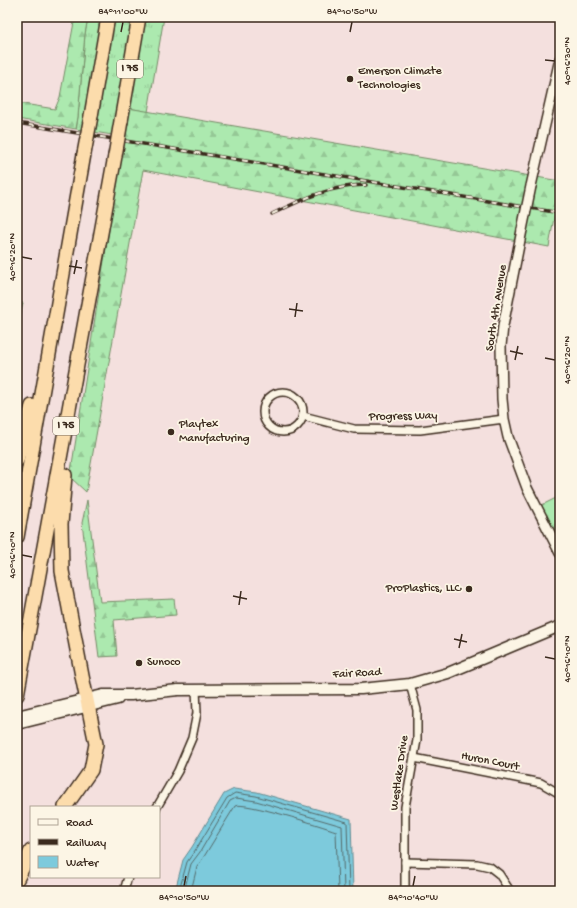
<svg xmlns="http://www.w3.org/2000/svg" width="577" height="908" font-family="'Gochi Hand',sans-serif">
	<defs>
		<pattern id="grass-tufts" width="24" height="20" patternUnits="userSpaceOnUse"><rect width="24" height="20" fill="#ace9af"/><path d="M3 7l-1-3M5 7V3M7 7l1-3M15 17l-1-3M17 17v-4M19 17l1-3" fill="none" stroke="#95c896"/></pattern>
		<pattern id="forest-firs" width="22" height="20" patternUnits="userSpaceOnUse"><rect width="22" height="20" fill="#ace9af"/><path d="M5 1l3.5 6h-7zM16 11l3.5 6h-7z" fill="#95c896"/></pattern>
	</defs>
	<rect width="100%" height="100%" fill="#f4e0de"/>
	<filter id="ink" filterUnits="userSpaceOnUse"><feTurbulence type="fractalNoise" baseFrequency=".025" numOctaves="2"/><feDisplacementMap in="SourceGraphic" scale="8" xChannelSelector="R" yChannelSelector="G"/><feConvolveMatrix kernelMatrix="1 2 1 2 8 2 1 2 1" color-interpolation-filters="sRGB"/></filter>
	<g filter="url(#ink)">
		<g fill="url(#grass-tufts)" stroke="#748a66">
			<polygon points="88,17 164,17 148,112 129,108 124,137 76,129 78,117 85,34"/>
			<polygon points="17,302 23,303 17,331"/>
			<polygon points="560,496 560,553 536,508"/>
		</g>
		<g fill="url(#forest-firs)" stroke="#748a66">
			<polygon points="75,17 88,17 85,34 78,117 76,129 17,119 17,103 55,109 60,97"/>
			<polygon points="128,108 560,181 560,213 555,212 549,247 143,170 86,492 70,477"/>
			<polygon points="87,500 100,602 174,599 176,615 114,620 117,656 99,657 82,523"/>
		</g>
		<polygon fill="#7dcadc" stroke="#638a90" points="234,789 257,792 351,819 353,891 175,891 183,860 192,847 224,794"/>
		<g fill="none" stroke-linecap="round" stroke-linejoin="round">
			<g stroke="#556a6a" stroke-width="1">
				<polyline points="179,891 187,862 196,849 227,798 235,793 256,796 347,822 349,891"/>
				<polyline points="184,891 191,864 200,852 230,801 236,798 256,801 342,826 344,891"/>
				<path d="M191 891 197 867 205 855 235 806C243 801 322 826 336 831L338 891"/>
			</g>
			<defs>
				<g id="minor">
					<circle cx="283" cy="412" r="20"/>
					<polyline points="303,416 354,429 420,430 504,419"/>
					<polyline points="414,758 541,783 560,794"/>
					<polyline points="157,807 178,771 192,738 197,713 196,689"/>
					<polyline points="405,862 477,864 490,867 499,874 510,891"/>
					<polyline points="124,891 128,877"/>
					<polyline points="405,891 405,807 417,740 417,710 410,684"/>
				</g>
				<g id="tertiary">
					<polyline points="531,186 560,59"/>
					<polyline points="522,230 503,326 501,346 502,399 504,419 508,437 527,488 560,553"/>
				</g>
				<g id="secondary">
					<polyline points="17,716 103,695 131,695 178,690 361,689 410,684 448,673 560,626"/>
					<polyline points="17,724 118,699"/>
				</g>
				<g id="motorway">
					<polyline points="91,116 108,17"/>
					<polyline points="121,121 139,17"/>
					<polyline points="17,460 32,406"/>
					<polyline points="65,475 61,524 62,571 82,676 96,744 91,770 65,807"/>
					<polyline points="17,537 84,154"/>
					<polyline points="17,695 115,156"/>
					<polyline points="17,879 31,851"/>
				</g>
			</defs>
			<use href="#minor" stroke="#3b2a1e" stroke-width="10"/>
			<use href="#tertiary" stroke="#3b2a1e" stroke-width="12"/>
			<use href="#secondary" stroke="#3b2a1e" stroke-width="13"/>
			<use href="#motorway" stroke="#3b2a1e" stroke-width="16"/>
			<use href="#minor" stroke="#fcf5e5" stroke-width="7"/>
			<use href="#tertiary" stroke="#fcf5e5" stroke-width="9"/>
			<use href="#secondary" stroke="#fcf5e5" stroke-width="10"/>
			<use href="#motorway" stroke="#fcdcac" stroke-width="13"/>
			<defs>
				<g id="rail">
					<polyline points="17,123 560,213"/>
					<path d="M272 214C305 198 329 186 366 185"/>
				</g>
			</defs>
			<use href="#rail" stroke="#3b2a1e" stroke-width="3.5"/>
			<use href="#rail" stroke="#fcf5e5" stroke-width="2" stroke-dasharray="6" stroke-linecap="butt"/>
			<defs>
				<polyline id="tertiary-bridge" points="522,230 531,186"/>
				<g id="motorway-bridge">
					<polyline points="84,154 91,116"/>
					<polyline points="115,156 121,121"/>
				</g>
			</defs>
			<use href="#tertiary-bridge" stroke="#3b2a1e" stroke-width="12" stroke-linecap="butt"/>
			<use href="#motorway-bridge" stroke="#3b2a1e" stroke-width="16" stroke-linecap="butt"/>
			<use href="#tertiary-bridge" stroke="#fcf5e5" stroke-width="9"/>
			<use href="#motorway-bridge" stroke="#fcdcac" stroke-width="13"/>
		</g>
	</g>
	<path fill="none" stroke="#3b2a1e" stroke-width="1.5" d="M121 32 123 22M350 32 352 22M545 60 555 61M22 257 32 259M69 266 82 268M74 274 77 260M289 309 303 311M295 317 297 303M510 351 523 354M545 358 555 360M515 360 518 346M22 555 32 557M233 596 247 599M239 605 241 591M454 639 467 642M459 648 462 634M545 657 555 659M184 886 186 876M413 886 415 876"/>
	<g fill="#3b2a1e" stroke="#fcf5e5" stroke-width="1.5">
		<circle cx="350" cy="79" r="4"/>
		<circle cx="171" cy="432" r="4"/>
		<circle cx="469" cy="589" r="4"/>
		<circle cx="139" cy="663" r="4"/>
	</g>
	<g text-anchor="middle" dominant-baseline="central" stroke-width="3.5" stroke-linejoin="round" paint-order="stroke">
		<g fill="#fcf5e5" stroke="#75675a" stroke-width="1">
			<rect x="117" y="60" width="26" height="18" rx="3"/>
			<rect x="53" y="417" width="26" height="18" rx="3"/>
		</g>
		<g font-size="11" font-weight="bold" fill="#3b2a1e">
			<text x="130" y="69">I 75</text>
			<text x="66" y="426">I 75</text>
		</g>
		<g font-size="12" fill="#3b2a1e" stroke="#fcf5e5" text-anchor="start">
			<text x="358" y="72">Emerson Climate<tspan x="358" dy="14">Technologies</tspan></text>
			<text x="179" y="425">Playtex<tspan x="179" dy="14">Manufacturing</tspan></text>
			<text x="461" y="589" text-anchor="end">ProPlastics, LLC</text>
			<text x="147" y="663">Sunoco</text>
		</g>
		<g font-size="12" fill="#3b2a1e" stroke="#fcf5e5">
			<text transform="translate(497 308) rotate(-81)">South 4th Avenue</text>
			<text transform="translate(403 417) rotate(-1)">Progress Way</text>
			<text transform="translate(357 674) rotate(-3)">Fair Road</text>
			<text transform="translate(490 762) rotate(11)">Huron Court</text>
			<text transform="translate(400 773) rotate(-82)">Westlake Drive</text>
		</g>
	</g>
	<rect width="577" height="908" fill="none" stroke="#fcf5e5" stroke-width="44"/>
	<rect x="30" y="806" width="130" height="72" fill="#fcf5e5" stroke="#afa495"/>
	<rect x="38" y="819" width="20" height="6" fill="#fcf5e5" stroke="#afa495"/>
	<text x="66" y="826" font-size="12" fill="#3b2a1e">Road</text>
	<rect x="38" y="839" width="20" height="6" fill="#3b2a1e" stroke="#afa495"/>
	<text x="66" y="846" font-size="12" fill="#3b2a1e">Railway</text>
	<rect x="38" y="856" width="20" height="12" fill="#7dcadc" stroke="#afa495"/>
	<text x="66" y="866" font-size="12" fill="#3b2a1e">Water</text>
	<rect x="22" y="22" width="533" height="864" fill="none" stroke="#3b2a1e" stroke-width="1.5"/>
	<g font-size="10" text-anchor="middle" fill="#3b2a1e">
		<text x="123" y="14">84°11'00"W</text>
		<text x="352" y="14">84°10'50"W</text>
		<text transform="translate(566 61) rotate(-90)" y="4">40°16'30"N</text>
		<text transform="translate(11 257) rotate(-90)" y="4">40°16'20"N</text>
		<text transform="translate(566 360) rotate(-90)" y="4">40°16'20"N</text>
		<text transform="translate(11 555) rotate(-90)" y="4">40°16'10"N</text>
		<text transform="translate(566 659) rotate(-90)" y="4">40°16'10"N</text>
		<text x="184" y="900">84°10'50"W</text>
		<text x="413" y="900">84°10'40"W</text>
	</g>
</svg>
